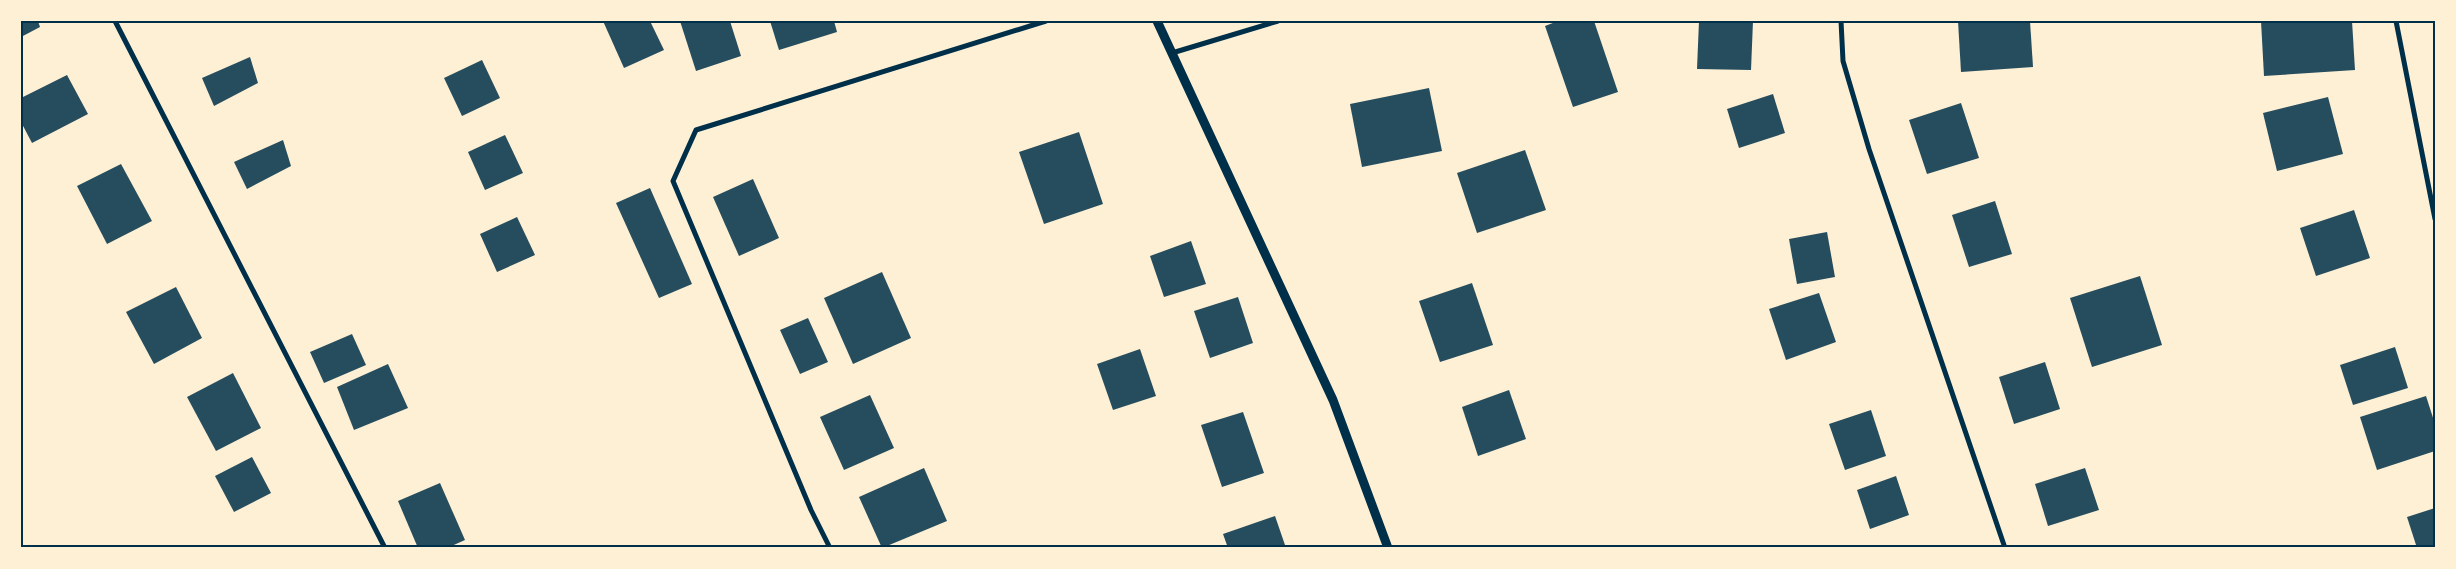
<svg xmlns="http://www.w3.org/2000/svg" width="2456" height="569" font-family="'Fira Sans Condensed',sans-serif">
	<rect width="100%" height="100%" fill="#fdf0d5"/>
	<g fill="#264d5e">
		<polygon points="21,21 38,21 40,27 21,37"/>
		<polygon points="603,21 650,21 664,50 624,68"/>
		<polygon points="680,21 730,21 741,56 696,71"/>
		<polygon points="770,21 834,21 837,32 779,50"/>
		<polygon points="1558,21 1594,21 1618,92 1573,107 1545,26"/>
		<polygon points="1699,21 1753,21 1751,70 1697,69"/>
		<polygon points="1958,21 2030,21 2033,67 1961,72"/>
		<polygon points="2261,21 2352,21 2355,70 2264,76"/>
		<polygon points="250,57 258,83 214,106 202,78"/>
		<polygon points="482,60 500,98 462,116 444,78"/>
		<polygon points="67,75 88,114 32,143 21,122 21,98"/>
		<polygon points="1429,88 1442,151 1362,167 1350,104"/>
		<polygon points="1773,94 1785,133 1739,148 1727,109"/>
		<polygon points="2328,97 2343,154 2277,171 2263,113"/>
		<polygon points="1961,103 1979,158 1927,174 1909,120"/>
		<polygon points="1079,132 1103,204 1044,224 1019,152"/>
		<polygon points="505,135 523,173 485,190 468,152"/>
		<polygon points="283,140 291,166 247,189 234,162"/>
		<polygon points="1525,150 1546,210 1477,233 1457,173"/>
		<polygon points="121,164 152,221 107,244 77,186"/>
		<polygon points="753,179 779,238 739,256 713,197"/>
		<polygon points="650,188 692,284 659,298 616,203"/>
		<polygon points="1995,201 2012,254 1969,267 1952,215"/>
		<polygon points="2354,210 2370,258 2316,276 2300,228"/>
		<polygon points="517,217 535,255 497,272 480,234"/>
		<polygon points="1827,232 1835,277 1797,284 1789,239"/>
		<polygon points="1191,241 1206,284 1164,297 1150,256"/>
		<polygon points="882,272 911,338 853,364 824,298"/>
		<polygon points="2140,276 2162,345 2092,367 2070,298"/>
		<polygon points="1472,283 1493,345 1440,362 1419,301"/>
		<polygon points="176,287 202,338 154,364 126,312"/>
		<polygon points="1819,293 1836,342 1786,360 1769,309"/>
		<polygon points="1238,297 1253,343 1210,358 1194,311"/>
		<polygon points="808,318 828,362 800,374 780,330"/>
		<polygon points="352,334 366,365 324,383 310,352"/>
		<polygon points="2395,347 2408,388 2353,405 2340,365"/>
		<polygon points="1140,349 1156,396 1113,410 1097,364"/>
		<polygon points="2045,362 2060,409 2014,424 1999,377"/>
		<polygon points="388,364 408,408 354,430 337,387"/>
		<polygon points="233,373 261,428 216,451 187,397"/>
		<polygon points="1509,390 1526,439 1478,456 1462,407"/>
		<polygon points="870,395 894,448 844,470 820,417"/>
		<polygon points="2426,396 2435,424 2435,451 2377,470 2360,417"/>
		<polygon points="1871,410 1886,456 1845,470 1829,424"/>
		<polygon points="1243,412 1264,473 1222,487 1201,425"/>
		<polygon points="252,457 271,493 234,512 215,476"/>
		<polygon points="924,468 947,521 882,548 859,497"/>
		<polygon points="2085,468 2099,510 2048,526 2035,484"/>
		<polygon points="1896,476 1909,515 1870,529 1857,490"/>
		<polygon points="440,483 465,540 447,548 418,548 398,501"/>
		<polygon points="2435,508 2435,548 2417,548 2407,517"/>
		<polygon points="1275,516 1286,548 1228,548 1223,534"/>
	</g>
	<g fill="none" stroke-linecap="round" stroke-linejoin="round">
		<g stroke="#003049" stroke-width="5">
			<polyline points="115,21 385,548"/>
			<polyline points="1841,21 1843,61 1869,149 2005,548"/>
			<polyline points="2396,21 2435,219"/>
			<polyline points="1172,53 1278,21"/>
			<polyline points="830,548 811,510 673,181 696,130 1046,21"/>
		</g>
		<polyline stroke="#003049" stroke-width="9" points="1157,21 1333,400 1388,548"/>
	</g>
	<rect width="2456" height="569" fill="none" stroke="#fdf0d5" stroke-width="45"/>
	<rect x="22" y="22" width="2412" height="524" fill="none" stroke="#003049" stroke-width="2"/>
</svg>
